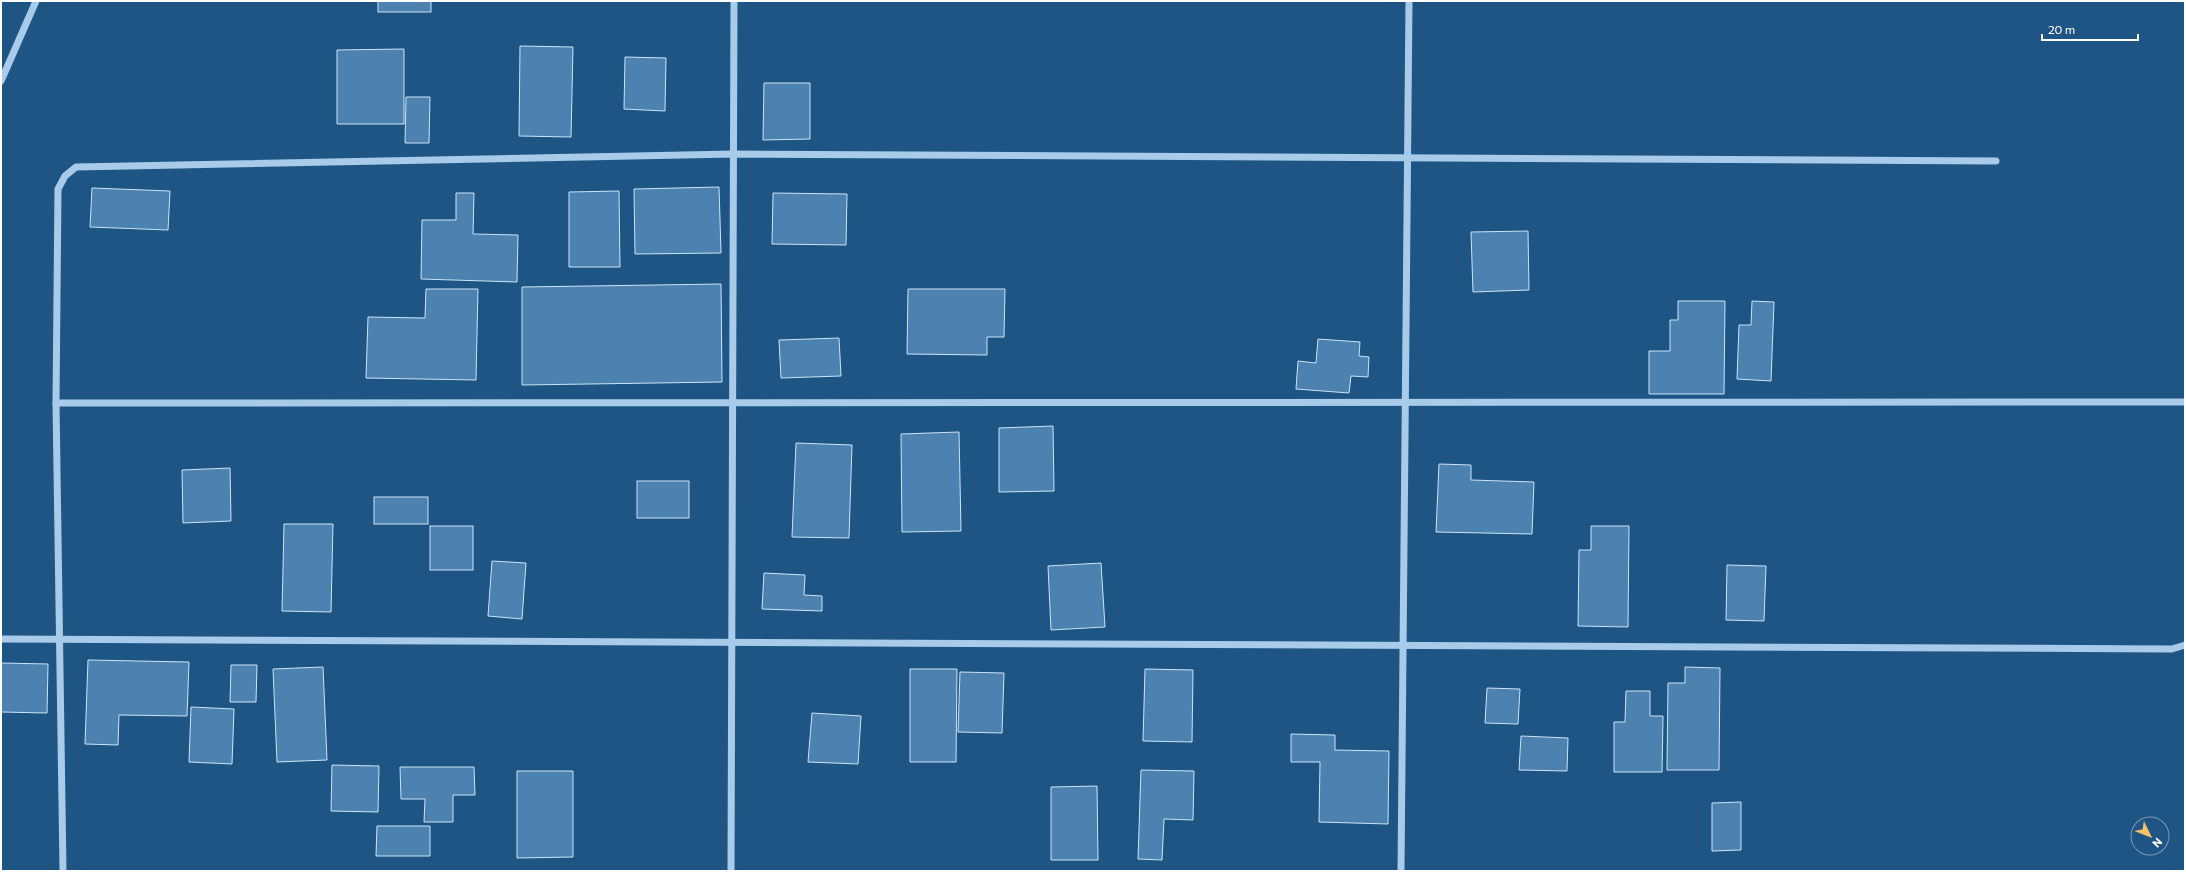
<svg xmlns="http://www.w3.org/2000/svg" width="2186" height="872" font-family="Commissioner,sans-serif">
	<rect width="100%" height="100%" fill="#1f5585"/>
	<g fill="#4c81b0" stroke="#cce4f7">
		<rect x="378" y="1" width="53" height="11"/>
		<polygon points="520,46 573,47 571,137 519,136"/>
		<polygon points="404,49 404,124 337,124 337,50"/>
		<polygon points="625,57 666,58 665,111 624,109"/>
		<polygon points="764,83 810,83 810,139 763,140"/>
		<polygon points="406,97 430,97 429,143 405,143"/>
		<polygon points="719,187 721,253 635,254 634,189"/>
		<polygon points="92,188 170,191 168,230 90,227"/>
		<polygon points="619,191 620,267 569,267 569,192"/>
		<polygon points="456,193 474,193 473,234 518,235 517,282 421,279 422,220 456,220"/>
		<polygon points="773,193 847,194 846,245 772,244"/>
		<polygon points="1528,231 1529,290 1473,292 1471,232"/>
		<polygon points="721,284 722,382 522,385 522,287"/>
		<polygon points="426,289 478,289 476,380 366,378 368,317 425,318"/>
		<polygon points="908,289 1005,289 1004,337 987,337 987,355 907,354"/>
		<polygon points="1678,301 1725,301 1724,394 1649,394 1649,351 1670,351 1670,320 1678,320"/>
		<polygon points="1752,301 1774,302 1771,381 1737,379 1739,325 1751,325"/>
		<polygon points="839,338 841,376 781,378 779,340"/>
		<polygon points="1318,339 1360,342 1359,356 1369,357 1368,377 1351,376 1349,393 1296,389 1298,361 1316,363"/>
		<polygon points="1053,426 1054,491 999,492 999,428"/>
		<polygon points="959,432 961,531 902,532 901,434"/>
		<polygon points="796,443 852,445 849,538 792,537"/>
		<polygon points="1439,464 1471,465 1471,480 1534,482 1532,534 1436,532"/>
		<polygon points="230,468 231,521 183,523 182,470"/>
		<rect x="637" y="481" width="52" height="37"/>
		<rect x="374" y="497" width="54" height="27"/>
		<polygon points="284,524 333,524 331,612 282,611"/>
		<rect x="430" y="526" width="43" height="44"/>
		<polygon points="1591,526 1629,526 1628,627 1578,626 1579,550 1591,550"/>
		<polygon points="492,561 526,563 522,619 488,616"/>
		<polygon points="1101,563 1105,627 1051,630 1048,566"/>
		<polygon points="1727,565 1766,566 1764,621 1726,620"/>
		<polygon points="764,573 805,575 804,595 822,596 822,611 762,609"/>
		<polygon points="88,660 189,662 187,716 119,715 118,745 85,744"/>
		<polygon points="1,663 48,664 47,713 1,712"/>
		<polygon points="231,665 257,665 256,702 230,702"/>
		<polygon points="323,667 327,760 277,762 273,669"/>
		<polygon points="1685,667 1720,668 1719,770 1667,770 1668,683 1685,683"/>
		<polygon points="910,669 957,669 956,762 910,762"/>
		<polygon points="1145,669 1193,670 1192,742 1143,741"/>
		<polygon points="960,672 1004,673 1002,733 958,732"/>
		<polygon points="1487,688 1520,689 1518,724 1485,723"/>
		<polygon points="1626,691 1650,691 1650,716 1663,716 1662,772 1614,772 1614,722 1625,722"/>
		<polygon points="191,707 234,709 232,764 189,762"/>
		<polygon points="812,713 861,716 858,764 808,762"/>
		<polygon points="1291,734 1335,735 1335,750 1389,751 1388,824 1319,822 1320,762 1291,762"/>
		<polygon points="1521,736 1568,738 1567,771 1519,770"/>
		<polygon points="332,765 379,766 378,812 331,811"/>
		<polygon points="400,767 474,767 475,795 453,795 453,822 424,822 425,799 401,799"/>
		<polygon points="1141,770 1194,771 1193,820 1164,819 1162,860 1138,859"/>
		<polygon points="517,771 573,771 573,857 517,858"/>
		<polygon points="1097,786 1098,860 1051,860 1051,787"/>
		<polygon points="1741,802 1741,850 1712,851 1712,803"/>
		<polygon points="377,826 430,826 430,856 376,856"/>
	</g>
	<g fill="none" stroke-linecap="round" stroke-linejoin="round">
		<g stroke="#a8cbea" stroke-width="7">
			<polyline points="1,81 36,1"/>
			<polyline points="56,403 2185,402"/>
			<polyline points="1,639 2172,649 2185,645"/>
			<polyline points="63,871 56,403 58,189 65,176 76,167 733,154 1996,161"/>
			<polyline points="731,871 734,1"/>
			<polyline points="1401,871 1409,1"/>
		</g>
	</g>
	<rect width="2186" height="872" fill="none" stroke="#ffffff" stroke-width="4"/>
	<g transform="translate(2150 836) rotate(133)"><circle r="19" fill="#1f5585" stroke="#7999b6"/>
	<path d="M0-3L7 15L0 10L-7 15Z" fill="#f8c168"/>
	<text y="-6" font-size="11" font-weight="bold" text-anchor="middle" fill="#ffffff">N</text>
	</g>
	<path d="M2042 34v6h96v-6" fill="none" stroke="#ffffff" stroke-width="2"/>
	<text x="2048" y="34" font-size="12" fill="#ffffff" stroke="#1f5585" stroke-width="3" paint-order="stroke">20 m</text>
</svg>
